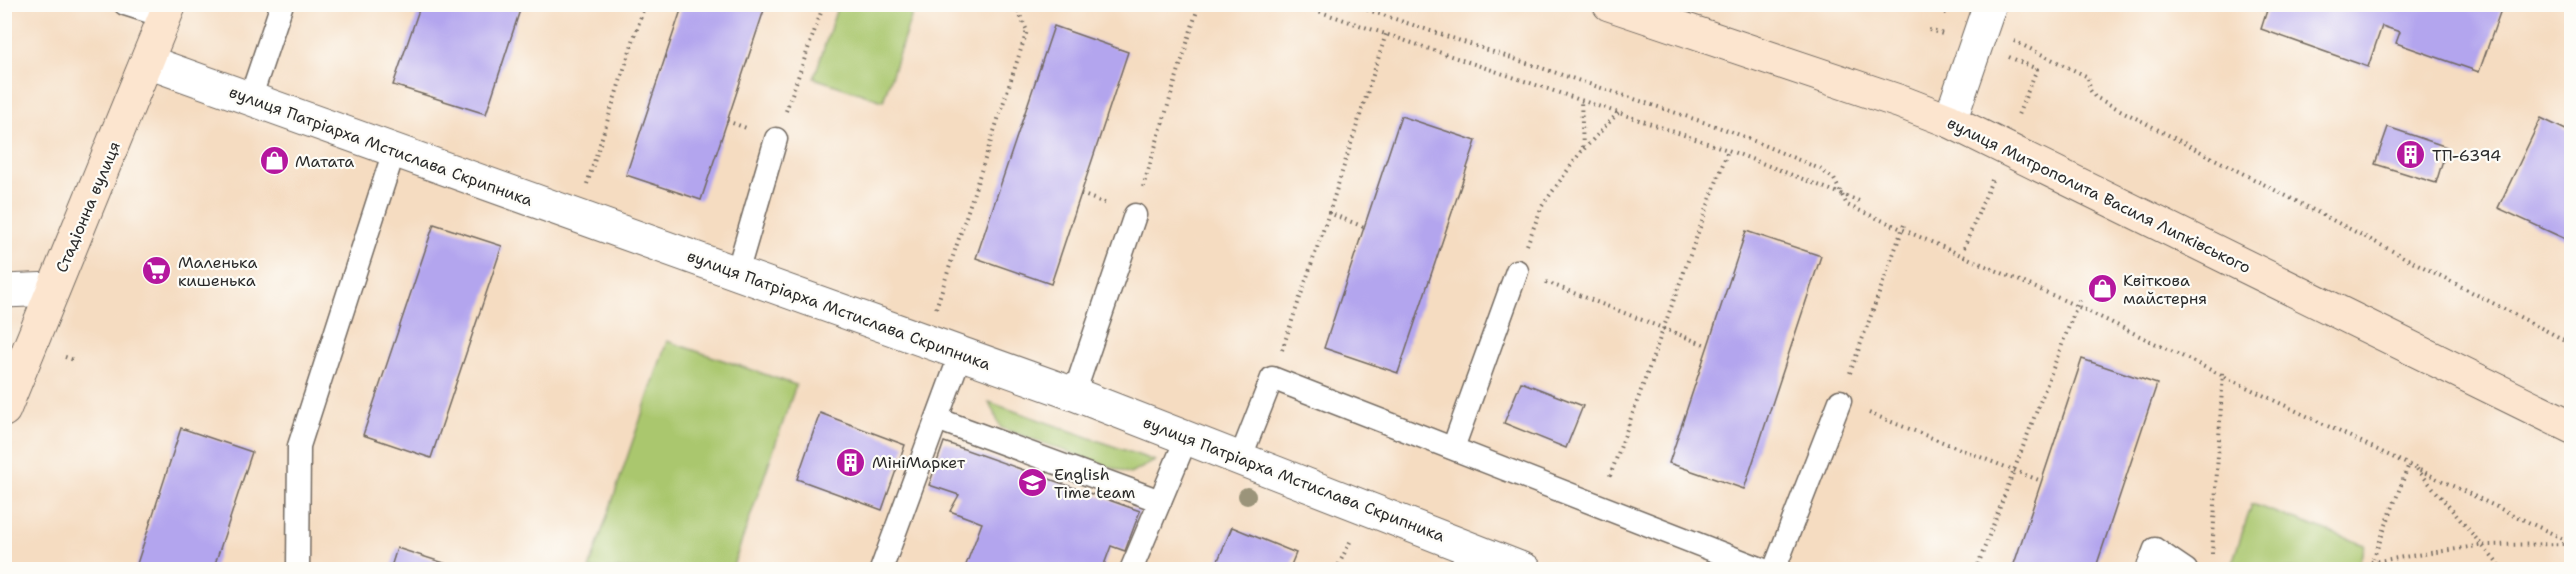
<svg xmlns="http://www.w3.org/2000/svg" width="2576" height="574" font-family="'Shantell Sans',sans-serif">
	<rect width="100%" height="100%" fill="#fdfcf7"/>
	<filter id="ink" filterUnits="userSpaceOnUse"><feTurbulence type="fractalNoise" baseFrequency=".0167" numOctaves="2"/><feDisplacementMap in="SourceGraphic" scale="12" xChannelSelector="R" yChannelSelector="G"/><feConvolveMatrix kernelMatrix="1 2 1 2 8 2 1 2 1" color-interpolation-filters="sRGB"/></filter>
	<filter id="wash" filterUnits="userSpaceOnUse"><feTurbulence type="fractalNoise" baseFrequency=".008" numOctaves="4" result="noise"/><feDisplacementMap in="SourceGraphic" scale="24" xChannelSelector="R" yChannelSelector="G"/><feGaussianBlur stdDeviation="1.35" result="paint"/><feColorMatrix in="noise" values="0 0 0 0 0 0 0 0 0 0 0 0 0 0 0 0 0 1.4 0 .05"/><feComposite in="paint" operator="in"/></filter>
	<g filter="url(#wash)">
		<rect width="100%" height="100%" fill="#f5dcc1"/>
		<g fill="#aac76e" stroke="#6a794c" stroke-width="1.5">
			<polygon points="838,5 915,5 883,101 814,78"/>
			<polygon points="667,341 796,385 732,569 589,569"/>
			<polygon points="989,402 1155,461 1130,474 1001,428"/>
			<polygon points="2252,504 2365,545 2357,569 2230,569"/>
		</g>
		<g id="blocks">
			<g fill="#b3a5ee">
				<polygon points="421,4 522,4 486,114 393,85"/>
				<polygon points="683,4 766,4 701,200 626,175"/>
				<polygon points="2269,4 2503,4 2479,72 2396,43 2400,32 2382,26 2368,67 2261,29"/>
				<polygon points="1054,26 1128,52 1051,284 976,258"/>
				<polygon points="1401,116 1476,141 1398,373 1324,348"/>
				<polygon points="2541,118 2572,133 2572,242 2498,208"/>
				<polygon points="2388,127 2447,147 2436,183 2375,164"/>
				<polygon points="434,224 502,246 431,458 363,435"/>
				<polygon points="1746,231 1821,256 1744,489 1669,463"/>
				<polygon points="2082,359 2157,384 2095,570 2012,570"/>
				<polygon points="1521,382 1583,406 1566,448 1504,423"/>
				<polygon points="820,413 905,445 882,510 797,479"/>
				<polygon points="181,428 252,452 213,570 135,570"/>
				<polygon points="944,442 1140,511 1125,551 1111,546 1102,570 964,570 982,523 950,511 959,495 929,485"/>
				<polygon points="1232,527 1296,553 1289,570 1214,570"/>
				<polygon points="397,548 463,569 463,570 390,570"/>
			</g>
		</g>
	</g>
	<g filter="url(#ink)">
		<use href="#blocks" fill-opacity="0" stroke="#726960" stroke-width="1.5"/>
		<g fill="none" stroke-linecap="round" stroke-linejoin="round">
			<defs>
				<g id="lane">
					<polyline points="125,4 166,17"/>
					<polyline points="250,99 282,4"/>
					<polyline points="737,273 776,139"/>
					<polyline points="1074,394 1135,215"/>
					<polyline points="937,419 1160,501"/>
					<polyline points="1453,448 1517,271"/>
					<polyline points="1240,459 1272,378 1764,570"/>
					<polyline points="298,570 299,446 394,151"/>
					<polyline points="881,570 961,353"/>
					<polyline points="1131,570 1187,437"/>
					<polyline points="1774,570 1840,401"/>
					<polyline points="2147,570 2155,549 2186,570"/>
				</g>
				<g id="street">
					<polyline points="148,62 1074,394 1525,570"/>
					<polyline points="1950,121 1990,4"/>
					<polyline points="4,291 53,289"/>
				</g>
				<g id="secondary">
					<polyline points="1609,4 1901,102 1950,121 2572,427"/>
					<polyline points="4,410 170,4"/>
				</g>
			</defs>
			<use href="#lane" stroke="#726960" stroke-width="25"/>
			<use href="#street" stroke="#726960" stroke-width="35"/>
			<use href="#secondary" stroke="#726960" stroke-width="35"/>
			<g stroke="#726960" stroke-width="4" stroke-dasharray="1.5 4.5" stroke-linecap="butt">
				<polyline points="1189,4 1198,8"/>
				<polyline points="1297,4 1728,150 1859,201"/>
				<polyline points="1350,4 1730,131 1820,169 1834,179 1847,205 2077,306 2572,543"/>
				<polyline points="1923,4 1949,14"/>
				<polyline points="1929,30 1943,34"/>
				<polyline points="2014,41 2088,77 2090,90 2095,97 2572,344"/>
				<polyline points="2009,57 2037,69 2018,115"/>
				<polyline points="786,111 824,4"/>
				<polyline points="727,121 749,129"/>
				<polyline points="1584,149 1618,113"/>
				<polyline points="587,184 645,4"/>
				<polyline points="1143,187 1199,4"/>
				<polyline points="1081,194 1107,204"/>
				<polyline points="1329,213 1386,34"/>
				<polyline points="1527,245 1542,206 1583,149 1581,100"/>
				<polyline points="1964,248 1992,180"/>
				<polyline points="1546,282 1708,346"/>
				<polyline points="936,308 1027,31 1015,4"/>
				<polyline points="1282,350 1329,213 1364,227"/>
				<polyline points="65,357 74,360"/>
				<polyline points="1850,373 1905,222"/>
				<polyline points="1869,413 2041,481"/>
				<polyline points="2417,469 2503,570"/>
				<polyline points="1610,476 1728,150"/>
				<polyline points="2212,554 2223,372"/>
				<polyline points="2371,562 2483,545 2571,544"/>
				<polyline points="1336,570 1351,540"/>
				<polyline points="1976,570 2079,300"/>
				<polyline points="2369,570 2409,464"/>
			</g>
			<use href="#lane" stroke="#fff" stroke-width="22"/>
			<use href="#street" stroke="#fff" stroke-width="33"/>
			<use href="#secondary" stroke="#fce5cf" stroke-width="33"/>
		</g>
		<circle fill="#9b947a" cx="1247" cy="496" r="9"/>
	</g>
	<defs>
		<symbol id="building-disc" viewBox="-11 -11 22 22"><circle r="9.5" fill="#b5179e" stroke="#fdfcf7"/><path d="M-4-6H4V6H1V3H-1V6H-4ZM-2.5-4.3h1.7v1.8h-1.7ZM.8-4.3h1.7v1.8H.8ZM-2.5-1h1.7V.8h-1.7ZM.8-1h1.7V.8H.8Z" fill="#fff"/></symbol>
		<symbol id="shop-disc" viewBox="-11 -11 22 22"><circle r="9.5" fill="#b5179e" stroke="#fdfcf7"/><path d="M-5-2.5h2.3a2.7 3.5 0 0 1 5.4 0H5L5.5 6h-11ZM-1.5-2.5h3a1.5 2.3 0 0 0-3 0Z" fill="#fff"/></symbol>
		<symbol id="supermarket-disc" viewBox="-11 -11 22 22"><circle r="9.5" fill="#b5179e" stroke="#fdfcf7"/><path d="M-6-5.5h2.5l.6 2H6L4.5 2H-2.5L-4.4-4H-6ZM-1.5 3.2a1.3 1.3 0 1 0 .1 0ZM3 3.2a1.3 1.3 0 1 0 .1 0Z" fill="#fff"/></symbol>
		<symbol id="school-disc" viewBox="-11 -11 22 22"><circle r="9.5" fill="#b5179e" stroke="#fdfcf7"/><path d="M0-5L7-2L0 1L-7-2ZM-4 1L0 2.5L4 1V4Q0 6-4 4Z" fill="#fff"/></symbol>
	</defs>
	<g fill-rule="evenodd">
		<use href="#building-disc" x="2394" y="138" width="33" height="33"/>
		<use href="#shop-disc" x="258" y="144" width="33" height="33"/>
		<use href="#supermarket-disc" x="140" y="254" width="33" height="33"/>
		<use href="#shop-disc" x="2086" y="272" width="33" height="33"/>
		<use href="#building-disc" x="834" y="446" width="33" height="33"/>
		<use href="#school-disc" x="1016" y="466" width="33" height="33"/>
	</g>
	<g text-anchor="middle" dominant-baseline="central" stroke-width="4.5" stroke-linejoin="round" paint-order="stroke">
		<g font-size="16" fill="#2b2b2b" stroke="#fdfcf7">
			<text transform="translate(381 146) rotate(20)">вулиця Патріарха Мстислава Скрипника</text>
			<text transform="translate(2099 195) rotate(26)">вулиця Митрополита Василя Липківського</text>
			<text transform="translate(88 207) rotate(-67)">Стадіонна вулиця</text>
			<text transform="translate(839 310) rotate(20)">вулиця Патріарха Мстислава Скрипника</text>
			<text transform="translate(1294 479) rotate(21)">вулиця Патріарха Мстислава Скрипника</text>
		</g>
		<g font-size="16" fill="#2b2b2b" stroke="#fdfcf7" text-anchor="start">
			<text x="2432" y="155">ТП-6394</text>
			<text x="295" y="161">Матата</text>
			<text x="178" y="262">Маленька<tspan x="178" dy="18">кишенька</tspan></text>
			<text x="2123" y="280">Квіткова<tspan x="2123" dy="18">майстерня</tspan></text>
			<text x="872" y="462">МініМаркет</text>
			<text x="1054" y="474">English<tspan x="1054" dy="18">Time team</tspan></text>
		</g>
	</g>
	<rect width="2576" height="574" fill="none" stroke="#fdfcf7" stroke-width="24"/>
</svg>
